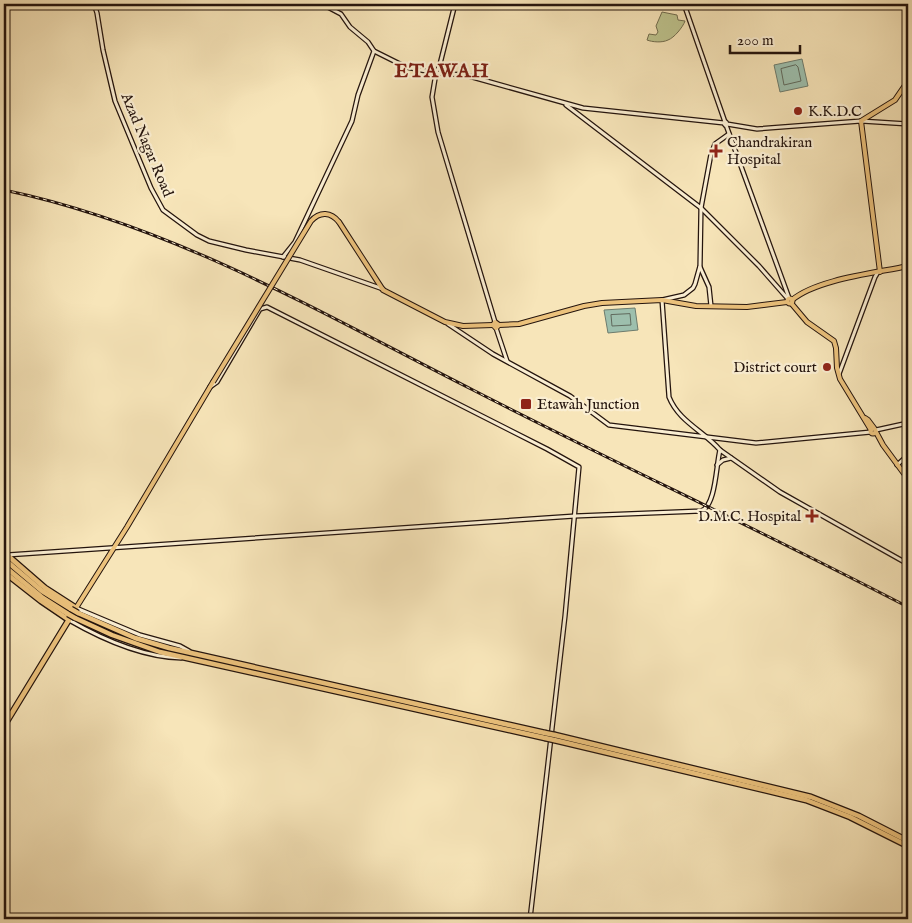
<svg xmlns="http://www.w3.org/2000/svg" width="912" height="923" font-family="'IM FELL English',serif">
	<rect width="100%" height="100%" fill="#f7e5b9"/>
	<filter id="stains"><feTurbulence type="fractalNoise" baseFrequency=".004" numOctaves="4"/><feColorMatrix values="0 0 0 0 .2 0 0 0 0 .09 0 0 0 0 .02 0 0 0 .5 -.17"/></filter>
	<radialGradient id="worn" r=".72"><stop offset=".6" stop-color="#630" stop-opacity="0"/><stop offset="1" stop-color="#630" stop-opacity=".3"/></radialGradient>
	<path fill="#bec48e" stroke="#716c4e" d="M662 12 677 15 678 20 685 21C683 27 674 38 668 40 662 43 652 42 647 40L649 34 656 35 658 32 656 26Z"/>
	<g fill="#9dbfad" stroke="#6d7b6d">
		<polygon points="802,59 808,86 780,92 774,65"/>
		<polygon points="635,308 638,330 608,333 604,310"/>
	</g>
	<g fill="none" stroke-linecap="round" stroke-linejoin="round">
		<g stroke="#606a5d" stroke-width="1">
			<polygon points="796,65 798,67 801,81 784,85 781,69"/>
			<polygon points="630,314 631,325 612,326 611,315"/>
		</g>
		<defs>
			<g id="secondary">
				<polyline points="94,4 97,13 103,50 115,101 151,188 163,210 197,235 209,241 246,250 300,260 383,289"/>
				<polyline points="322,4 341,14 350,27 368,42 374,51 406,67 436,73 465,75 583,108 724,123"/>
				<polyline points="455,4 440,64 436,73 432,97 438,132 495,322"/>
				<polyline points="684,4 725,122"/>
				<polyline points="566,105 701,208 759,266 788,299"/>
				<polyline points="727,124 725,125 724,123 726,122 727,124 757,129 861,121 908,124"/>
				<polyline points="726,125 789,298"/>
				<path d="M729 134 715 144 711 154 701 208 700 266 695 284 693 288 684 295 662 300 669 397C679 422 704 431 720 450L780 492 908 564"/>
				<polyline points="283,257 295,242 352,121 358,95 374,51"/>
				<polyline points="700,267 709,287 711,306"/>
				<polyline points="448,324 493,354 570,396 609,425 756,443 871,432"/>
				<polyline points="496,328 507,361"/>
				<polyline points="839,374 875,277 878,272"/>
				<polyline points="210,387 217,382 260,309 267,307 547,449 579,467 565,616 530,919"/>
				<polyline points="876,430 908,423"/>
				<polyline points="717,465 723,460 731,458"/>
				<polyline points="897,465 908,455"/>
				<path d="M4 551 7 555 575 516 701 511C716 506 716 465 720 450"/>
				<polyline points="76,608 140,635 180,646 189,651"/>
				<path d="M69 620C102 639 142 657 181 658"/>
			</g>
			<g id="primary">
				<polyline points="339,222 383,290 445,322 463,326 493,325"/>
				<polyline points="880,272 861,121 895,100 908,81"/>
				<circle cx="790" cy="301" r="2.5"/>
				<path d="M792 300C817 279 876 273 908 266"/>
				<polyline points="791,303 807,322 834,341 836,348 837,368 840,379 871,430"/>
				<polyline points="499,325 495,322 493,325 496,328 499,325 519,324 584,306 602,303 662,300 696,306 747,307 787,302"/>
				<polyline points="865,418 868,420 874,428"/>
				<circle cx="873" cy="431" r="2.5"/>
				<polyline points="876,432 883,445 908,479"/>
				<polyline points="76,608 127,527 213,382"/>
			</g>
			<g id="highway">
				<polyline points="4,556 7,555 45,588 76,608 4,726"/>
				<polyline points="4,559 42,591 71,609"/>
				<polyline points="4,566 43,598 68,614"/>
				<polyline points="4,572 41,601 69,620"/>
				<polyline points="78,613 135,638 169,648 545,733"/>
				<polyline points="75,618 112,635 160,652 545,738"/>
				<polyline points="555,735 811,797 859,816 908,841"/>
				<polyline points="554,740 806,800 850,817 908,846"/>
			</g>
		</defs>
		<use href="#secondary" stroke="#24140d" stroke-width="5.5"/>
		<use href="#primary" stroke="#24140d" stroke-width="6"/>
		<use href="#highway" stroke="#24140d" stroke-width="7"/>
		<use href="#secondary" stroke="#faeed2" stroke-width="3"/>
		<use href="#primary" stroke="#ecc27c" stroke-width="4"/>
		<use href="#highway" stroke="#ecc27c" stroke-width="4.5"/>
		<defs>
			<path id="rail" d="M4 190C172 225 321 313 473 390 617 464 764 532 908 607"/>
		</defs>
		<use href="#rail" stroke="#24140d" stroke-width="3"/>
		<use href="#rail" stroke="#faeed2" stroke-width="1" stroke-dasharray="4" stroke-linecap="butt"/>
		<defs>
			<path id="primary-bridge" d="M213 382 311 221C320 211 331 212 339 222"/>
			<g id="highway-bridge">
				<polyline points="71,609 78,613"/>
				<polyline points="68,614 75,618"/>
				<polyline points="545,733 555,735"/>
				<polyline points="545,738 554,740"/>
			</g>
		</defs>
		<use href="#primary-bridge" stroke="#24140d" stroke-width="6" stroke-linecap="butt"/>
		<use href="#highway-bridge" stroke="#24140d" stroke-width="7" stroke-linecap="butt"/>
		<use href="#primary-bridge" stroke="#ecc27c" stroke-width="4"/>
		<use href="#highway-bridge" stroke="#ecc27c" stroke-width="4.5"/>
	</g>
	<g fill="#8f2418" stroke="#faeed2" stroke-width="2">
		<circle cx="798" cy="111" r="5"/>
		<path d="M713.5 143.5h5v5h5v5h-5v5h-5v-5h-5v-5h5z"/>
		<circle cx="827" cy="367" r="5"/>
		<rect x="520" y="398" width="12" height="12" rx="2.5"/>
		<path d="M809.5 508.5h5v5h5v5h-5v5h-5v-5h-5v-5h5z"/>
	</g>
	<g text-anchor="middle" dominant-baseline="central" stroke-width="4.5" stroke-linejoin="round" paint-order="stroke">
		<g font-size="15" fill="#24140d" stroke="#faeed2" text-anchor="start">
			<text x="808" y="111">K.K.D.C</text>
			<text x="727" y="142">Chandrakiran<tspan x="727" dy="17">Hospital</tspan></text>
			<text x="817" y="367" text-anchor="end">District court</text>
			<text x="537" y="404">Etawah Junction</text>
			<text x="801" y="516" text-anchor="end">D.M.C. Hospital</text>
		</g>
		<g font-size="15" fill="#24140d" stroke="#faeed2">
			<text transform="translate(147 145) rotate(67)">Azad Nagar Road</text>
		</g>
		<g font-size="20" font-weight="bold" letter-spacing="1" fill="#7a1f14" stroke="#faeed2">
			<text x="442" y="71">ETAWAH</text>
		</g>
	</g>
	<rect width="912" height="923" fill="none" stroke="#f7e5b9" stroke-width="20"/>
	<rect x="5" y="5" width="902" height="913" fill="none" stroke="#24140d" stroke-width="2.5"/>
	<rect x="10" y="10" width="892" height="903" fill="none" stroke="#24140d"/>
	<path d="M730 45v8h70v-8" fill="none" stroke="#24140d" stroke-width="2.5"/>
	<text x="737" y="45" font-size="15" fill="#24140d" stroke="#faeed2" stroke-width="4" paint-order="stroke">200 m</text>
	<rect width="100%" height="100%" filter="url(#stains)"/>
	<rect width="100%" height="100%" fill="url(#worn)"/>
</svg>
